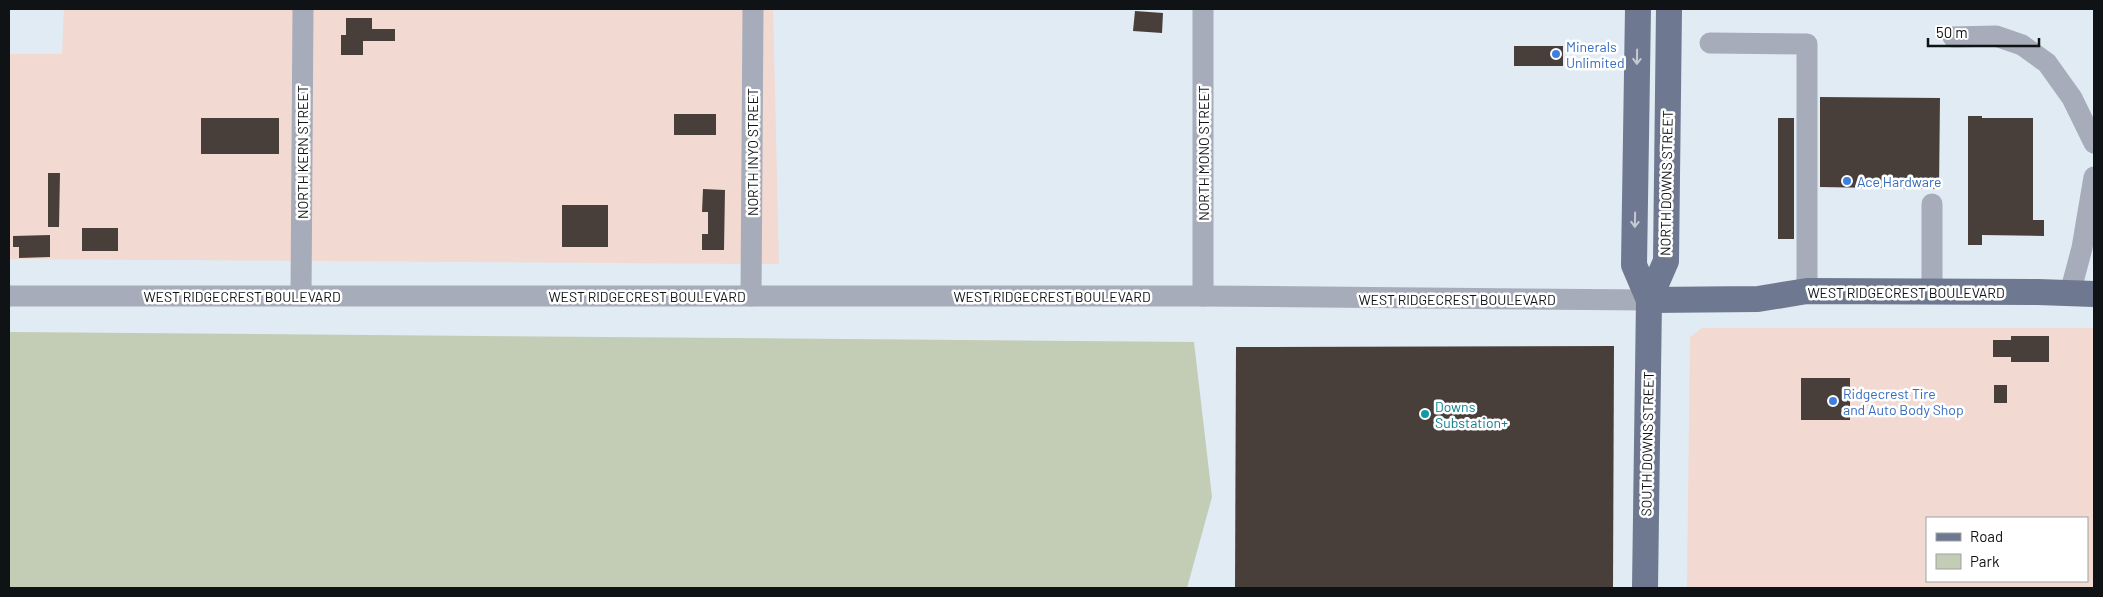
<svg xmlns="http://www.w3.org/2000/svg" width="2103" height="597" font-family="Barlow,sans-serif">
	<rect width="100%" height="100%" fill="#e0ebf3"/>
	<g fill="#f2d9d2" fill-rule="evenodd">
		<polygon points="64,9 773,9 779,264 9,259 9,54 62,54"/>
		<path d="M1702 328H2094V588H1687L1690 337ZM1927 518H2087V581H1927Z"/>
	</g>
	<polygon fill="#c3ccb5" points="9,332 1194,342 1212,497 1187,588 9,588"/>
	<g fill="#483f3a">
		<polygon points="1135,11 1163,13 1162,33 1133,31"/>
		<polygon points="346,18 372,18 372,29 395,29 395,41 363,41 363,55 341,55 341,35 346,35"/>
		<rect x="1514" y="46" width="49" height="20"/>
		<polygon points="1820,97 1940,98 1939,189 1820,187"/>
		<rect x="674" y="114" width="42" height="21"/>
		<polygon points="1968,116 1982,116 1982,118 2033,118 2033,220 2044,220 2044,236 1982,235 1982,245 1968,245"/>
		<rect x="201" y="118" width="78" height="36"/>
		<rect x="1778" y="118" width="16" height="121"/>
		<polygon points="48,173 60,173 59,227 48,227"/>
		<polygon points="703,189 725,190 724,250 702,250 702,234 708,234 708,212 702,212"/>
		<rect x="562" y="205" width="46" height="42"/>
		<rect x="82" y="228" width="36" height="23"/>
		<polygon points="50,235 50,257 19,258 19,247 13,247 13,236"/>
		<polygon points="2011,336 2049,336 2049,362 2011,362 2011,357 1993,357 1993,340 2011,340"/>
		<polygon points="1614,346 1613,588 1235,588 1236,347"/>
		<rect x="1801" y="378" width="49" height="42"/>
		<rect x="1994" y="385" width="13" height="18"/>
	</g>
	<g fill="none" stroke-linecap="round" stroke-linejoin="round">
		<g stroke="#a6acb9" stroke-width="21">
			<polyline points="1203,9 1203,296"/>
			<polyline points="1953,37 1996,36 2022,45 2047,63 2072,98 2094,143"/>
			<polyline points="1710,43 1807,44 1807,291"/>
			<polyline points="1932,204 1932,291"/>
			<polyline points="2070,293 2082,248 2094,177"/>
			<polyline points="9,296 1203,296 1649,300"/>
			<polyline points="301,296 303,9"/>
			<polyline points="751,296 753,9"/>
		</g>
		<g stroke="#6e7890" stroke-width="26">
			<polyline points="1638,9 1634,265 1649,300"/>
			<polyline points="1649,300 1758,299 1807,291 2038,292 2094,294"/>
			<polyline points="1645,588 1649,300 1666,261 1669,9"/>
		</g>
	</g>
	<defs><path id="oneway-shaft" d="M-6 0H5M1.5-3L5.5 0L1.5 3" fill="none" stroke-width="1.6" stroke-linecap="round" stroke-linejoin="round" transform="scale(1.25)"/></defs>
	<g stroke="#c5c9d3">
		<use href="#oneway-shaft" transform="translate(1637 57) rotate(91)"/>
		<use href="#oneway-shaft" transform="translate(1635 220) rotate(91)"/>
	</g>
	<g fill="#3f7fe0" stroke="#fff" stroke-width="2">
		<circle cx="1556" cy="54" r="5"/>
		<circle cx="1847" cy="181" r="5"/>
		<circle cx="1833" cy="401" r="5"/>
	</g>
	<circle fill="#0f9aa8" stroke="#fff" stroke-width="2" cx="1425" cy="414" r="5"/>
	<g text-anchor="middle" dominant-baseline="central" stroke-width="5" stroke-linejoin="round" paint-order="stroke">
		<g font-size="14" fill="#366cbe" stroke="#fff" text-anchor="start">
			<text x="1566" y="46">Minerals<tspan x="1566" dy="16">Unlimited</tspan></text>
			<text x="1857" y="181">Ace Hardware</text>
			<text x="1843" y="393">Ridgecrest Tire<tspan x="1843" dy="16">and Auto Body Shop</tspan></text>
		</g>
		<g font-size="14" fill="#0f1315" stroke="#fff">
			<text transform="translate(302 152) rotate(-90)">NORTH KERN STREET</text>
			<text transform="translate(752 152) rotate(-90)">NORTH INYO STREET</text>
			<text transform="translate(1203 153) rotate(-90)">NORTH MONO STREET</text>
			<text transform="translate(1666 183) rotate(-89)">NORTH DOWNS STREET</text>
			<text x="1906" y="292">WEST RIDGECREST BOULEVARD</text>
			<text x="242" y="296">WEST RIDGECREST BOULEVARD</text>
			<text x="647" y="296">WEST RIDGECREST BOULEVARD</text>
			<text x="1052" y="296">WEST RIDGECREST BOULEVARD</text>
			<text x="1457" y="299">WEST RIDGECREST BOULEVARD</text>
			<text transform="translate(1647 444) rotate(-89)">SOUTH DOWNS STREET</text>
		</g>
		<g font-size="14" fill="#0d838f" stroke="#fff" text-anchor="start">
			<text x="1435" y="406">Downs<tspan x="1435" dy="16">Substation+</tspan></text>
		</g>
	</g>
	<rect width="2103" height="597" fill="none" stroke="#0f1315" stroke-width="20"/>
	<rect x="1926" y="517" width="162" height="65" fill="#ffffff" stroke="#9fa1a1"/>
	<rect x="1936" y="533" width="25" height="8" fill="#6e7890" stroke="#9fa1a1"/>
	<text x="1970" y="542" font-size="15" fill="#0f1315">Road</text>
	<rect x="1936" y="554" width="25" height="15" fill="#c3ccb5" stroke="#9fa1a1"/>
	<text x="1970" y="567" font-size="15" fill="#0f1315">Park</text>
	<path d="M1928 38v8h111v-8" fill="none" stroke="#0f1315" stroke-width="2.5"/>
	<text x="1936" y="38" font-size="15" fill="#0f1315" stroke="#ffffff" stroke-width="4" paint-order="stroke">50 m</text>
</svg>
